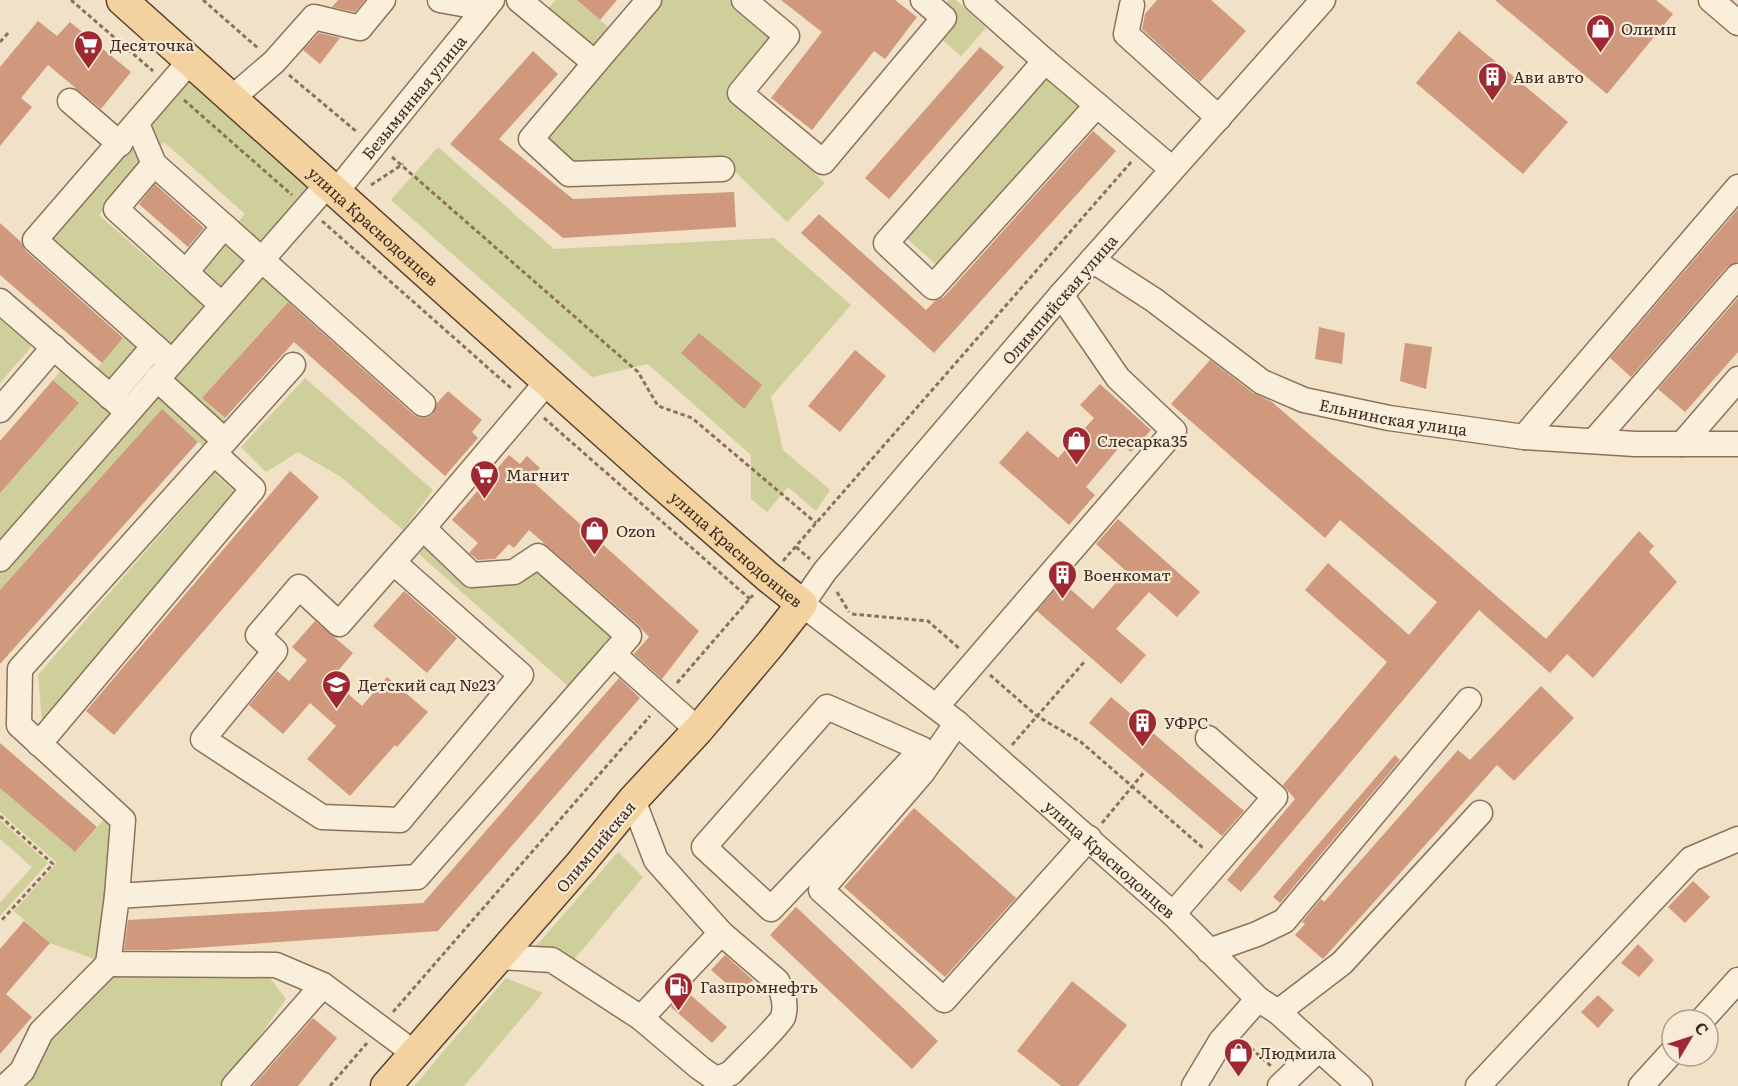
<svg xmlns="http://www.w3.org/2000/svg" width="1738" height="1086" font-family="Literata,serif">
	<rect width="100%" height="100%" fill="#f0e1c7"/>
	<g fill="#cecf9a" fill-rule="evenodd">
		<polygon points="555,0 577,0 615,33 599,52 548,9"/>
		<polygon points="657,0 739,0 782,35 733,97 825,183 787,222 728,165 571,171 537,140"/>
		<polygon points="949,0 956,0 986,28 961,56 939,37 942,8"/>
		<polygon points="1046,64 1093,105 944,271 899,232"/>
		<path d="M188 70 321 186 259 260 292 297 202 398 226 420 203 446 161 410 0 590V493L79 403 53 380 66 364 86 381 127 333 40 240 134 131 147 160 99 215 181 287 245 214 164 142 155 151 143 124ZM149 337 178 363 129 418 101 393Z"/>
		<polygon points="438,147 554,249 774,238 851,305 771,397 783,450 830,490 816,511 788,487 767,512 751,499 751,455 648,364 592,377 391,200"/>
		<polygon points="0,318 32,346 0,383"/>
		<polygon points="305,378 433,490 403,530 341,477 298,452 266,472 241,447"/>
		<polygon points="214,473 234,491 42,721 38,675"/>
		<polygon points="427,544 471,585 538,570 614,635 569,687 419,554"/>
		<polygon points="0,788 75,852 110,813 120,822 106,963 50,943 14,911 57,863 0,812"/>
		<polygon points="0,820 48,863 0,916 0,903 32,867 0,839"/>
		<polygon points="618,852 643,877 572,962 536,946"/>
		<polygon points="113,970 267,974 286,999 224,1086 13,1086 47,1035"/>
		<polygon points="506,978 543,993 464,1086 414,1086"/>
	</g>
	<g fill="#d0987c">
		<polygon points="338,0 365,0 355,12 332,7"/>
		<polygon points="577,0 617,0 600,20"/>
		<polygon points="781,0 895,0 917,17 885,59 874,51 812,130 771,98 822,32"/>
		<polygon points="1157,0 1211,0 1246,31 1200,82 1142,29 1145,14"/>
		<polygon points="1495,0 1656,0 1673,14 1607,94"/>
		<polygon points="38,21 57,36 70,22 131,72 101,109 48,65 21,98 32,107 0,146 0,67"/>
		<polygon points="1459,31 1568,122 1523,174 1416,83"/>
		<polygon points="319,33 340,38 320,64 303,50"/>
		<polygon points="980,47 1004,67 889,199 865,178"/>
		<polygon points="533,51 558,74 499,139 573,199 734,192 736,227 563,238 450,144"/>
		<polygon points="1093,131 1116,151 934,353 801,233 819,214 926,310 935,301 944,297"/>
		<polygon points="155,184 204,228 188,247 139,204"/>
		<polygon points="1738,209 1738,262 1727,267 1631,377 1610,358"/>
		<polygon points="0,223 21,242 26,251 123,338 102,363 0,275"/>
		<polygon points="1738,298 1738,352 1685,412 1658,389"/>
		<polygon points="288,302 414,415 421,418 428,417 433,414 437,403 448,391 482,420 472,432 478,438 445,476 294,342 225,418 202,398"/>
		<polygon points="1319,327 1345,333 1342,364 1315,359"/>
		<polygon points="699,333 762,385 744,409 681,353"/>
		<polygon points="1405,343 1432,347 1426,389 1400,381"/>
		<polygon points="855,350 886,376 840,432 808,406"/>
		<polygon points="1210,360 1253,393 1272,402 1546,639 1639,531 1654,546 1649,552 1677,582 1593,678 1567,654 1550,673 1479,610 1241,892 1227,880 1295,799 1283,785 1387,662 1305,590 1328,563 1409,635 1437,602 1340,520 1325,538 1171,404"/>
		<polygon points="53,380 79,403 0,493 0,441"/>
		<polygon points="1100,384 1151,430 1131,452 1122,444 1086,487 1095,495 1069,525 999,463 1027,431 1058,458 1094,418 1080,405"/>
		<polygon points="162,409 198,442 0,664 0,590"/>
		<polygon points="509,455 520,464 527,456 540,468 530,479 699,631 662,679 634,654 649,637 638,625 529,530 514,548 509,544 495,559 478,560 469,553 478,543 452,520"/>
		<polygon points="290,471 319,497 114,735 86,711"/>
		<polygon points="1118,519 1200,592 1177,617 1149,592 1116,629 1146,655 1121,684 1037,611 1062,582 1093,609 1126,571 1096,544"/>
		<polygon points="404,591 457,638 427,673 373,626"/>
		<polygon points="315,621 353,653 331,679 362,706 387,677 428,712 397,747 395,745 350,796 307,759 336,726 310,703 283,734 249,705 277,671 289,681 307,660 292,647"/>
		<polygon points="619,678 640,698 438,931 165,950 124,950 128,920 423,903"/>
		<polygon points="1541,686 1574,718 1514,781 1497,765 1323,959 1295,935 1305,924 1302,922 1321,899 1324,902 1458,750 1470,760"/>
		<polygon points="1111,697 1244,811 1222,836 1089,723"/>
		<polygon points="0,743 97,827 75,852 0,788"/>
		<polygon points="1395,755 1400,760 1280,903 1273,897"/>
		<polygon points="914,808 1016,898 945,977 844,887"/>
		<polygon points="1693,881 1710,897 1685,923 1668,907"/>
		<polygon points="796,907 938,1041 912,1069 770,935"/>
		<polygon points="24,921 50,943 6,994 32,1017 0,1054 0,949"/>
		<polygon points="1638,944 1654,960 1639,977 1621,963"/>
		<polygon points="725,955 753,980 740,995 711,970"/>
		<polygon points="1072,981 1127,1025 1078,1086 1061,1086 1017,1051"/>
		<polygon points="686,991 727,1027 712,1043 671,1007"/>
		<polygon points="1598,995 1614,1010 1598,1028 1581,1012"/>
		<polygon points="313,1018 337,1038 298,1086 253,1086"/>
	</g>
	<g fill="none" stroke-linecap="round" stroke-linejoin="round">
		<defs>
			<g id="minor">
				<polyline points="440,0 484,8"/>
				<polyline points="519,0 595,63 649,0"/>
				<polyline points="744,0 787,36 740,93 823,162 944,18 923,0"/>
				<polyline points="976,0 1045,61 886,243 933,287 1097,105 1172,169"/>
				<path id="s1" d="M1323 0 1061 295 825 571 802 604 957 723 1173 914 1258 999 1278 1012 1360 1086"/>
				<polyline points="1711,0 1738,23"/>
				<polyline points="1132,5 1126,34 1219,118"/>
				<polyline points="1045,61 1097,105"/>
				<polyline points="595,63 531,139 569,174 722,169"/>
				<polyline points="232,98 274,62 314,17 360,28 383,0"/>
				<polyline points="70,101 120,144"/>
				<polyline points="137,124 154,164 224,226 186,272"/>
				<polyline points="154,164 116,209 222,305"/>
				<path id="s2" d="M335 193 492 0"/>
				<polyline points="224,226 423,404"/>
				<path id="s3" d="M1092 260 1154 300 1262 382 1304 400 1389 418 1524 437 1635 444H1738"/>
				<polyline points="0,301 128,412"/>
				<polyline points="172,362 35,240 190,61"/>
				<polyline points="293,365 20,669 19,725 123,820 117,896 108,964 276,965 323,985 414,1053"/>
				<polyline points="157,379 225,441"/>
				<polyline points="110,397 154,346"/>
				<polyline points="0,410 54,347"/>
				<polyline points="1524,437 1738,187"/>
				<polyline points="1594,441 1738,276"/>
				<polyline points="1682,444 1738,379"/>
				<polyline points="423,528 547,382"/>
				<polyline points="0,559 327,185"/>
				<polyline points="613,654 698,730"/>
				<polygon points="827,707 922,749 771,909 704,847"/>
				<polyline points="936,707 1174,431 1118,378 1061,295"/>
				<polyline points="957,723 922,773 821,890 944,1000 1089,838"/>
				<polyline points="39,744 253,489 214,453"/>
				<polyline points="117,896 417,877 629,636 538,556 514,572 472,575 423,528 339,624 299,587 258,635 275,651 203,739 322,817 400,820 521,675 393,562"/>
				<polyline points="1173,914 1275,797 1208,738"/>
				<polyline points="1209,951 1257,934 1284,921 1469,700"/>
				<path d="M499 957 552 960 641 1018 700 1068 713 1077 720 1078 731 1073C740 1063 779 1026 783 1017 787 1004 783 992 777 981L721 933 656 860 633 800"/>
				<polyline points="1278,1012 1342,963 1480,813"/>
				<polyline points="641,1018 721,933"/>
				<polyline points="1702,1020 1738,980"/>
				<polyline points="6,1086 22,1071 41,1032 108,964"/>
				<polyline points="234,1086 323,985"/>
				<polyline points="1194,1086 1221,1041 1258,999"/>
				<polyline points="1280,1086 1319,1049"/>
				<polyline points="1478,1086 1691,859 1738,839"/>
				<polyline points="1641,1086 1672,1052"/>
			</g>
			<g id="major">
				<path id="s4" d="M122 0 657 480 768 577 802 604 772 642 698 730 633 800 580 864 386 1086"/>
			</g>
		</defs>
		<use href="#minor" stroke="#8d725b" stroke-width="27"/>
		<use href="#major" stroke="#5b402f" stroke-width="33"/>
		<g stroke="#8d725b" stroke-width="3" stroke-dasharray="4.5 3" stroke-linecap="butt">
			<polyline points="71,0 153,71"/>
			<polyline points="203,0 259,49"/>
			<polyline points="0,42 8,33"/>
			<polyline points="289,75 357,132"/>
			<polyline points="184,100 292,195"/>
			<polyline points="392,157 638,372 658,406 692,418 816,523"/>
			<polyline points="371,185 403,164"/>
			<polyline points="322,221 512,389"/>
			<polyline points="544,418 750,599"/>
			<polyline points="796,547 810,559"/>
			<polyline points="783,561 1132,161"/>
			<polyline points="837,592 849,612"/>
			<polyline points="852,614 928,621 960,649"/>
			<polyline points="990,675 1037,716 1081,742 1203,848"/>
			<polyline points="677,683 753,595"/>
			<polyline points="1012,745 1085,661"/>
			<polyline points="0,816 53,864 0,922"/>
			<polyline points="1102,823 1145,771"/>
			<polyline points="393,1012 650,716"/>
			<polyline points="1245,1043 1272,1067"/>
			<polyline points="330,1086 367,1043"/>
		</g>
		<use href="#minor" stroke="#faefdb" stroke-width="24"/>
		<use href="#major" stroke="#f4d29f" stroke-width="30"/>
	</g>
	<defs>
		<symbol id="shop-pin" viewBox="-11 -11 22 30"><path d="M0 17L-7.5 6A9.5 9.5 0 1 1 7.5 6Z" fill="#9f2933" stroke="#f7ebd7"/><path d="M-5-2.5h2.3a2.7 3.5 0 0 1 5.4 0H5L5.5 6h-11ZM-1.5-2.5h3a1.5 2.3 0 0 0-3 0Z" fill="#fff"/></symbol>
		<symbol id="supermarket-pin" viewBox="-11 -11 22 30"><path d="M0 17L-7.5 6A9.5 9.5 0 1 1 7.5 6Z" fill="#9f2933" stroke="#f7ebd7"/><path d="M-6-5.5h2.5l.6 2H6L4.5 2H-2.5L-4.4-4H-6ZM-1.5 3.2a1.3 1.3 0 1 0 .1 0ZM3 3.2a1.3 1.3 0 1 0 .1 0Z" fill="#fff"/></symbol>
		<symbol id="building-pin" viewBox="-11 -11 22 30"><path d="M0 17L-7.5 6A9.5 9.5 0 1 1 7.5 6Z" fill="#9f2933" stroke="#f7ebd7"/><path d="M-4-6H4V6H1V3H-1V6H-4ZM-2.5-4.3h1.7v1.8h-1.7ZM.8-4.3h1.7v1.8H.8ZM-2.5-1h1.7V.8h-1.7ZM.8-1h1.7V.8H.8Z" fill="#fff"/></symbol>
		<symbol id="school-pin" viewBox="-11 -11 22 30"><path d="M0 17L-7.5 6A9.5 9.5 0 1 1 7.5 6Z" fill="#9f2933" stroke="#f7ebd7"/><path d="M0-5L7-2L0 1L-7-2ZM-4 1L0 2.5L4 1V4Q0 6-4 4Z" fill="#fff"/></symbol>
		<symbol id="fuel-pin" viewBox="-11 -11 22 30"><path d="M0 17L-7.5 6A9.5 9.5 0 1 1 7.5 6Z" fill="#9f2933" stroke="#f7ebd7"/><path d="M-5.5-6h7V0h2V4h1.3V-2.5L3-4.5l.8-.8L6-3V5H2.5V1h-1V6h-7ZM-4.2-4.7v3.2H.2V-4.7Z" fill="#fff"/></symbol>
	</defs>
	<g fill-rule="evenodd">
		<use href="#shop-pin" x="1584" y="12" width="33" height="45"/>
		<use href="#supermarket-pin" x="72" y="28" width="33" height="45"/>
		<use href="#building-pin" x="1476" y="60" width="33" height="45"/>
		<use href="#shop-pin" x="1060" y="424" width="33" height="45"/>
		<use href="#supermarket-pin" x="468" y="458" width="33" height="45"/>
		<use href="#shop-pin" x="578" y="514" width="33" height="45"/>
		<use href="#building-pin" x="1046" y="558" width="33" height="45"/>
		<use href="#school-pin" x="320" y="668" width="33" height="45"/>
		<use href="#building-pin" x="1126" y="706" width="33" height="45"/>
		<use href="#fuel-pin" x="662" y="970" width="33" height="45"/>
		<use href="#shop-pin" x="1222" y="1036" width="33" height="45"/>
	</g>
	<g text-anchor="middle" dominant-baseline="central" stroke-width="4.5" stroke-linejoin="round" paint-order="stroke">
		<g font-size="16" fill="#3d2b20" stroke="#f7ebd7" text-anchor="start">
			<text x="1621" y="28">Олимп</text>
			<text x="110" y="44">Десяточка</text>
			<text x="1513" y="76">Ави авто</text>
			<text x="1097" y="440">Слесарка35</text>
			<text x="506" y="474">Магнит</text>
			<text x="616" y="530">Ozon</text>
			<text x="1083" y="574">Военкомат</text>
			<text x="358" y="684">Детский сад №23</text>
			<text x="1164" y="722">УФРС</text>
			<text x="700" y="986">Газпромнефть</text>
			<text x="1259" y="1052">Людмила</text>
		</g>
		<g font-size="16" fill="#3d2b20" stroke="#f7ebd7">
			<text stroke="none"><textPath href="#s2" startOffset="124">Безымянная улица</textPath></text>
			<text stroke="none"><textPath href="#s4" startOffset="338">улица Краснодонцев</textPath></text>
			<text transform="translate(1059 299) rotate(-49)">Олимпийская улица</text>
			<text stroke="none"><textPath href="#s3" startOffset="346">Ельнинская улица</textPath></text>
			<text stroke="none"><textPath href="#s4" startOffset="824">улица Краснодонцев</textPath></text>
			<text transform="translate(595 846) rotate(-50)">Олимпийская</text>
			<text stroke="none"><textPath href="#s1" startOffset="1198">улица Краснодонцев</textPath></text>
		</g>
	</g>
	<g transform="translate(1690 1038) rotate(51)"><circle r="28" fill="#f7ebd7" stroke="#ad9e8e" stroke-width="1.5"/>
	<path d="M0-4.5L10 22L0 15L-10 22Z" fill="#9f2933"/>
	<text y="-9" font-size="16" font-weight="bold" text-anchor="middle" fill="#3d2b20">С</text>
	</g>
</svg>
